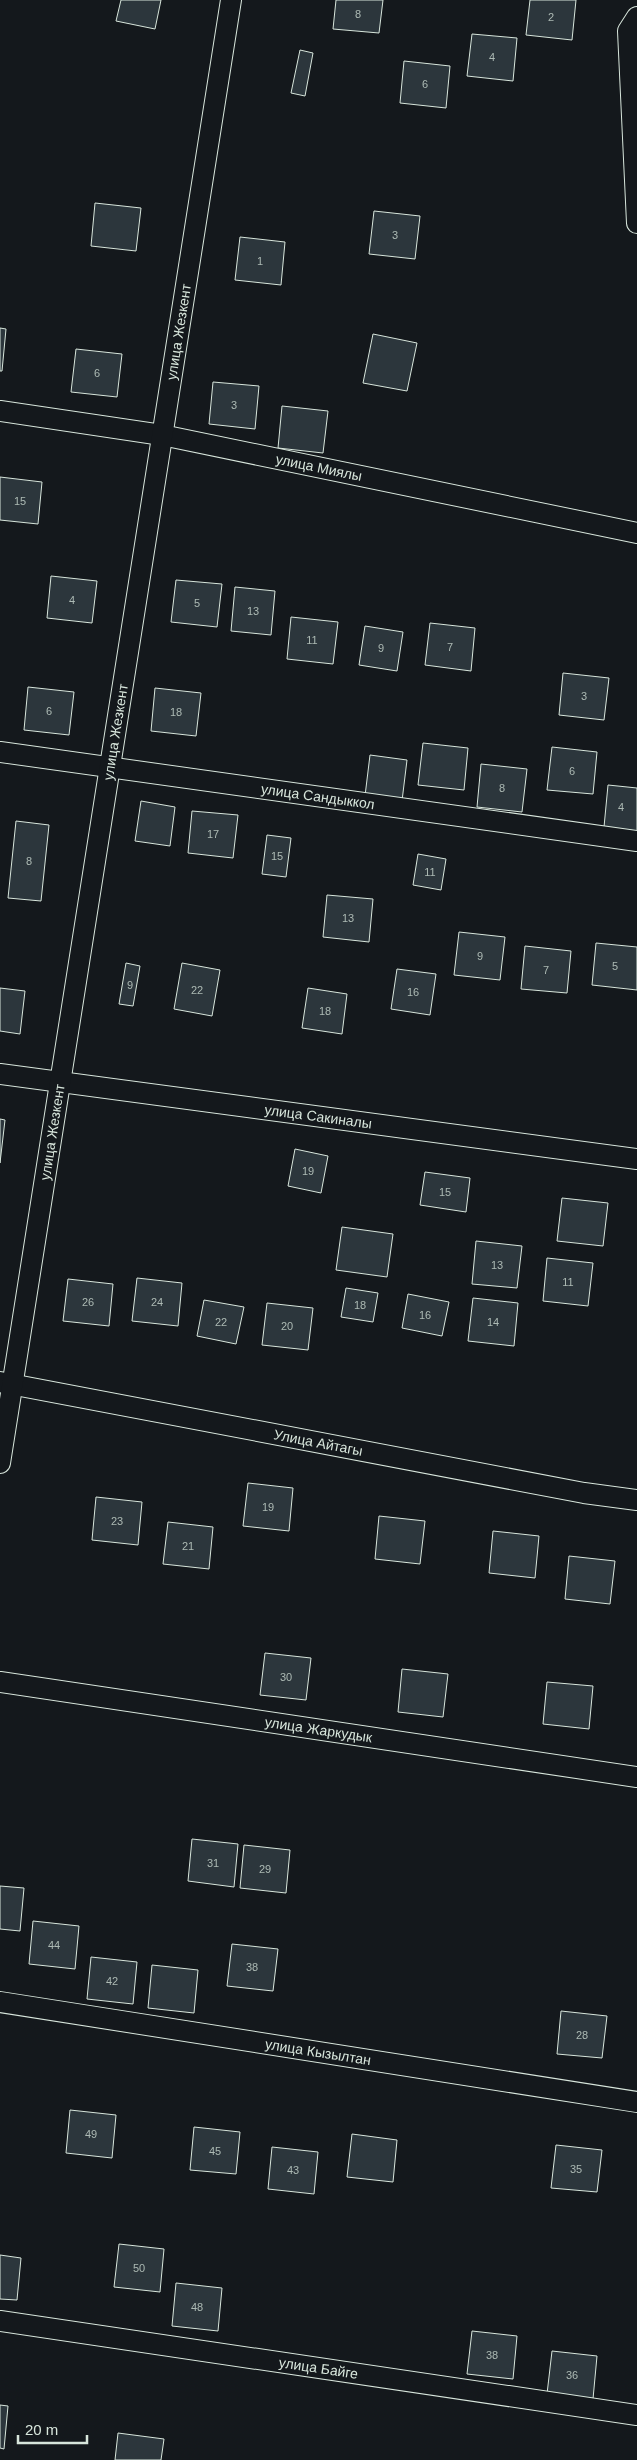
<svg xmlns="http://www.w3.org/2000/svg" width="637" height="2460" font-family="Helvetica,sans-serif">
	<rect width="100%" height="100%" fill="#14181c"/>
	<g fill="#2c363c" stroke="#d8e6dc">
		<polygon points="121,0 161,0 155,29 116,21"/>
		<polygon points="336,0 383,0 379,33 333,29"/>
		<polygon points="530,0 576,0 572,40 526,35"/>
		<polygon points="472,34 517,38 513,81 467,76"/>
		<polygon points="300,50 313,53 305,96 291,93"/>
		<polygon points="404,61 450,66 446,108 400,103"/>
		<polygon points="95,203 141,208 136,251 91,246"/>
		<polygon points="374,211 420,216 415,259 369,254"/>
		<polygon points="240,237 285,242 281,285 235,280"/>
		<polygon points="0,328 6,329 2,371 0,371"/>
		<polygon points="373,334 417,343 407,391 363,383"/>
		<polygon points="76,349 122,354 117,397 71,392"/>
		<polygon points="213,382 259,386 255,429 209,424"/>
		<polygon points="282,406 328,411 323,453 278,448"/>
		<polygon points="0,477 42,482 38,524 0,520"/>
		<polygon points="51,576 97,581 92,623 47,618"/>
		<polygon points="176,580 222,584 217,627 171,622"/>
		<polygon points="235,587 275,591 271,635 231,631"/>
		<polygon points="291,617 338,622 333,664 287,659"/>
		<polygon points="430,623 475,628 471,671 425,665"/>
		<polygon points="365,626 403,632 397,671 359,665"/>
		<polygon points="563,673 609,678 604,720 559,715"/>
		<polygon points="28,687 74,692 69,735 24,730"/>
		<polygon points="155,688 201,693 196,736 151,731"/>
		<polygon points="423,743 468,748 464,790 418,785"/>
		<polygon points="552,747 597,752 593,794 547,790"/>
		<polygon points="370,755 407,760 402,801 365,796"/>
		<polygon points="481,764 527,769 522,812 477,807"/>
		<polygon points="608,785 637,788 637,831 604,827"/>
		<polygon points="141,801 175,807 170,846 135,841"/>
		<polygon points="192,811 238,815 233,858 188,853"/>
		<polygon points="16,821 49,825 41,901 8,898"/>
		<polygon points="267,835 291,838 286,877 262,874"/>
		<polygon points="418,854 446,859 441,890 413,885"/>
		<polygon points="327,895 373,899 369,942 323,937"/>
		<polygon points="459,932 505,937 500,980 454,975"/>
		<polygon points="596,943 637,947 637,990 592,985"/>
		<polygon points="525,946 571,951 567,993 521,989"/>
		<polygon points="126,963 140,966 133,1006 119,1004"/>
		<polygon points="182,963 220,970 212,1016 174,1009"/>
		<polygon points="397,969 436,974 430,1015 391,1009"/>
		<polygon points="0,988 25,991 20,1034 0,1031"/>
		<polygon points="308,988 347,994 342,1034 302,1028"/>
		<polygon points="0,1119 5,1120 0,1163"/>
		<polygon points="295,1149 328,1156 321,1193 288,1186"/>
		<polygon points="425,1172 470,1178 466,1212 420,1205"/>
		<polygon points="562,1198 608,1203 603,1246 557,1241"/>
		<polygon points="342,1227 393,1234 387,1277 336,1270"/>
		<polygon points="476,1241 522,1246 517,1288 472,1284"/>
		<polygon points="547,1258 593,1263 588,1306 543,1301"/>
		<polygon points="137,1278 182,1283 178,1326 132,1321"/>
		<polygon points="68,1279 113,1284 109,1326 63,1321"/>
		<polygon points="346,1288 378,1293 373,1322 341,1317"/>
		<polygon points="408,1294 449,1302 442,1336 402,1328"/>
		<polygon points="473,1298 518,1303 514,1346 468,1341"/>
		<polygon points="204,1300 244,1307 236,1344 197,1336"/>
		<polygon points="267,1303 313,1308 308,1350 262,1345"/>
		<polygon points="248,1483 293,1488 289,1531 243,1526"/>
		<polygon points="96,1497 142,1502 138,1545 92,1540"/>
		<polygon points="379,1516 425,1521 420,1564 375,1559"/>
		<polygon points="168,1522 213,1527 209,1569 163,1564"/>
		<polygon points="493,1531 539,1536 535,1578 489,1573"/>
		<polygon points="569,1556 615,1561 610,1604 565,1599"/>
		<polygon points="265,1653 311,1658 306,1700 260,1695"/>
		<polygon points="402,1669 448,1674 443,1717 398,1712"/>
		<polygon points="547,1682 593,1686 589,1729 543,1724"/>
		<polygon points="192,1839 238,1844 234,1887 188,1881"/>
		<polygon points="244,1845 290,1850 286,1893 240,1888"/>
		<polygon points="0,1886 24,1888 20,1931 0,1929"/>
		<polygon points="33,1921 79,1926 75,1969 29,1964"/>
		<polygon points="232,1944 278,1949 273,1991 227,1986"/>
		<polygon points="91,1957 137,1962 133,2004 87,1999"/>
		<polygon points="152,1965 198,1970 194,2013 148,2008"/>
		<polygon points="561,2011 607,2016 602,2058 557,2054"/>
		<polygon points="70,2110 116,2115 112,2158 66,2153"/>
		<polygon points="194,2127 240,2132 236,2174 190,2170"/>
		<polygon points="352,2134 397,2140 393,2182 347,2177"/>
		<polygon points="556,2145 602,2150 597,2192 551,2188"/>
		<polygon points="272,2147 318,2152 314,2194 268,2189"/>
		<polygon points="119,2244 164,2249 160,2292 114,2287"/>
		<polygon points="0,2255 21,2258 17,2300 0,2299"/>
		<polygon points="176,2283 222,2288 218,2331 172,2326"/>
		<polygon points="472,2331 517,2336 513,2379 467,2374"/>
		<polygon points="552,2351 597,2356 593,2399 547,2394"/>
		<polygon points="0,2405 8,2406 4,2449 0,2448"/>
		<polygon points="118,2433 164,2439 161,2460 115,2460"/>
	</g>
	<g fill="none" stroke-linecap="round" stroke-linejoin="round">
		<defs>
			<g id="street">
				<polyline points="637,17 628,31 637,223"/>
				<path id="s1" d="M0 411 162 435 637 533"/>
				<path id="s2" d="M0 752 637 841"/>
				<path id="s3" d="M0 1074 637 1159"/>
				<path id="s4" d="M0 1382 584 1493 637 1500"/>
				<path id="s5" d="M0 1463 231 0"/>
				<path id="s6" d="M0 1682 637 1777"/>
				<path id="s7" d="M0 2002 637 2102"/>
				<path id="s8" d="M0 2321 637 2415"/>
			</g>
		</defs>
		<use href="#street" stroke="#d8e6dc" stroke-width="22"/>
		<use href="#street" stroke="#14181c" stroke-width="20"/>
	</g>
	<g text-anchor="middle" dominant-baseline="central" stroke-width="4" stroke-linejoin="round" paint-order="stroke">
		<g font-size="11" fill="#adbab4">
			<text x="358" y="14">8</text>
			<text x="551" y="17">2</text>
			<text x="492" y="57">4</text>
			<text x="425" y="84">6</text>
			<text x="395" y="235">3</text>
			<text x="260" y="261">1</text>
			<text x="97" y="373">6</text>
			<text x="234" y="405">3</text>
			<text x="20" y="501">15</text>
			<text x="72" y="600">4</text>
			<text x="197" y="603">5</text>
			<text x="253" y="611">13</text>
			<text x="312" y="640">11</text>
			<text x="450" y="647">7</text>
			<text x="381" y="648">9</text>
			<text x="584" y="696">3</text>
			<text x="49" y="711">6</text>
			<text x="176" y="712">18</text>
			<text x="572" y="771">6</text>
			<text x="502" y="788">8</text>
			<text x="621" y="807">4</text>
			<text x="213" y="834">17</text>
			<text x="277" y="856">15</text>
			<text x="29" y="861">8</text>
			<text x="430" y="872">11</text>
			<text x="348" y="918">13</text>
			<text x="480" y="956">9</text>
			<text x="615" y="966">5</text>
			<text x="546" y="970">7</text>
			<text x="130" y="985">9</text>
			<text x="197" y="990">22</text>
			<text x="413" y="992">16</text>
			<text x="325" y="1011">18</text>
			<text x="308" y="1171">19</text>
			<text x="445" y="1192">15</text>
			<text x="497" y="1265">13</text>
			<text x="568" y="1282">11</text>
			<text x="88" y="1302">26</text>
			<text x="157" y="1302">24</text>
			<text x="360" y="1305">18</text>
			<text x="425" y="1315">16</text>
			<text x="221" y="1322">22</text>
			<text x="493" y="1322">14</text>
			<text x="287" y="1326">20</text>
			<text x="268" y="1507">19</text>
			<text x="117" y="1521">23</text>
			<text x="188" y="1546">21</text>
			<text x="286" y="1677">30</text>
			<text x="213" y="1863">31</text>
			<text x="265" y="1869">29</text>
			<text x="54" y="1945">44</text>
			<text x="252" y="1967">38</text>
			<text x="112" y="1981">42</text>
			<text x="582" y="2035">28</text>
			<text x="91" y="2134">49</text>
			<text x="215" y="2151">45</text>
			<text x="576" y="2169">35</text>
			<text x="293" y="2170">43</text>
			<text x="139" y="2268">50</text>
			<text x="197" y="2307">48</text>
			<text x="492" y="2355">38</text>
			<text x="572" y="2375">36</text>
		</g>
		<g font-size="14" fill="#d8e6dc" stroke="#14181c">
			<text stroke="none"><textPath href="#s5" startOffset="1145">улица Жезкент</textPath></text>
			<text stroke="none"><textPath href="#s1" startOffset="324">улица Миялы</textPath></text>
			<text stroke="none"><textPath href="#s5" startOffset="740">улица Жезкент</textPath></text>
			<text stroke="none"><textPath href="#s2" startOffset="321">улица Сандыккол</textPath></text>
			<text stroke="none"><textPath href="#s3" startOffset="321">улица Сакиналы</textPath></text>
			<text stroke="none"><textPath href="#s5" startOffset="335">улица Жезкент</textPath></text>
			<text stroke="none"><textPath href="#s4" startOffset="324">Улица Айтагы</textPath></text>
			<text stroke="none"><textPath href="#s6" startOffset="322">улица Жаркудык</textPath></text>
			<text stroke="none"><textPath href="#s7" startOffset="322">улица Кызылтан</textPath></text>
			<text stroke="none"><textPath href="#s8" startOffset="322">улица Байге</textPath></text>
		</g>
	</g>
	<path d="M18 2435v8h69v-8" fill="none" stroke="#d8e6dc" stroke-width="2.5"/>
	<text x="25" y="2435" font-size="15" fill="#d8e6dc" stroke="#14181c" stroke-width="4" paint-order="stroke">20 m</text>
</svg>
